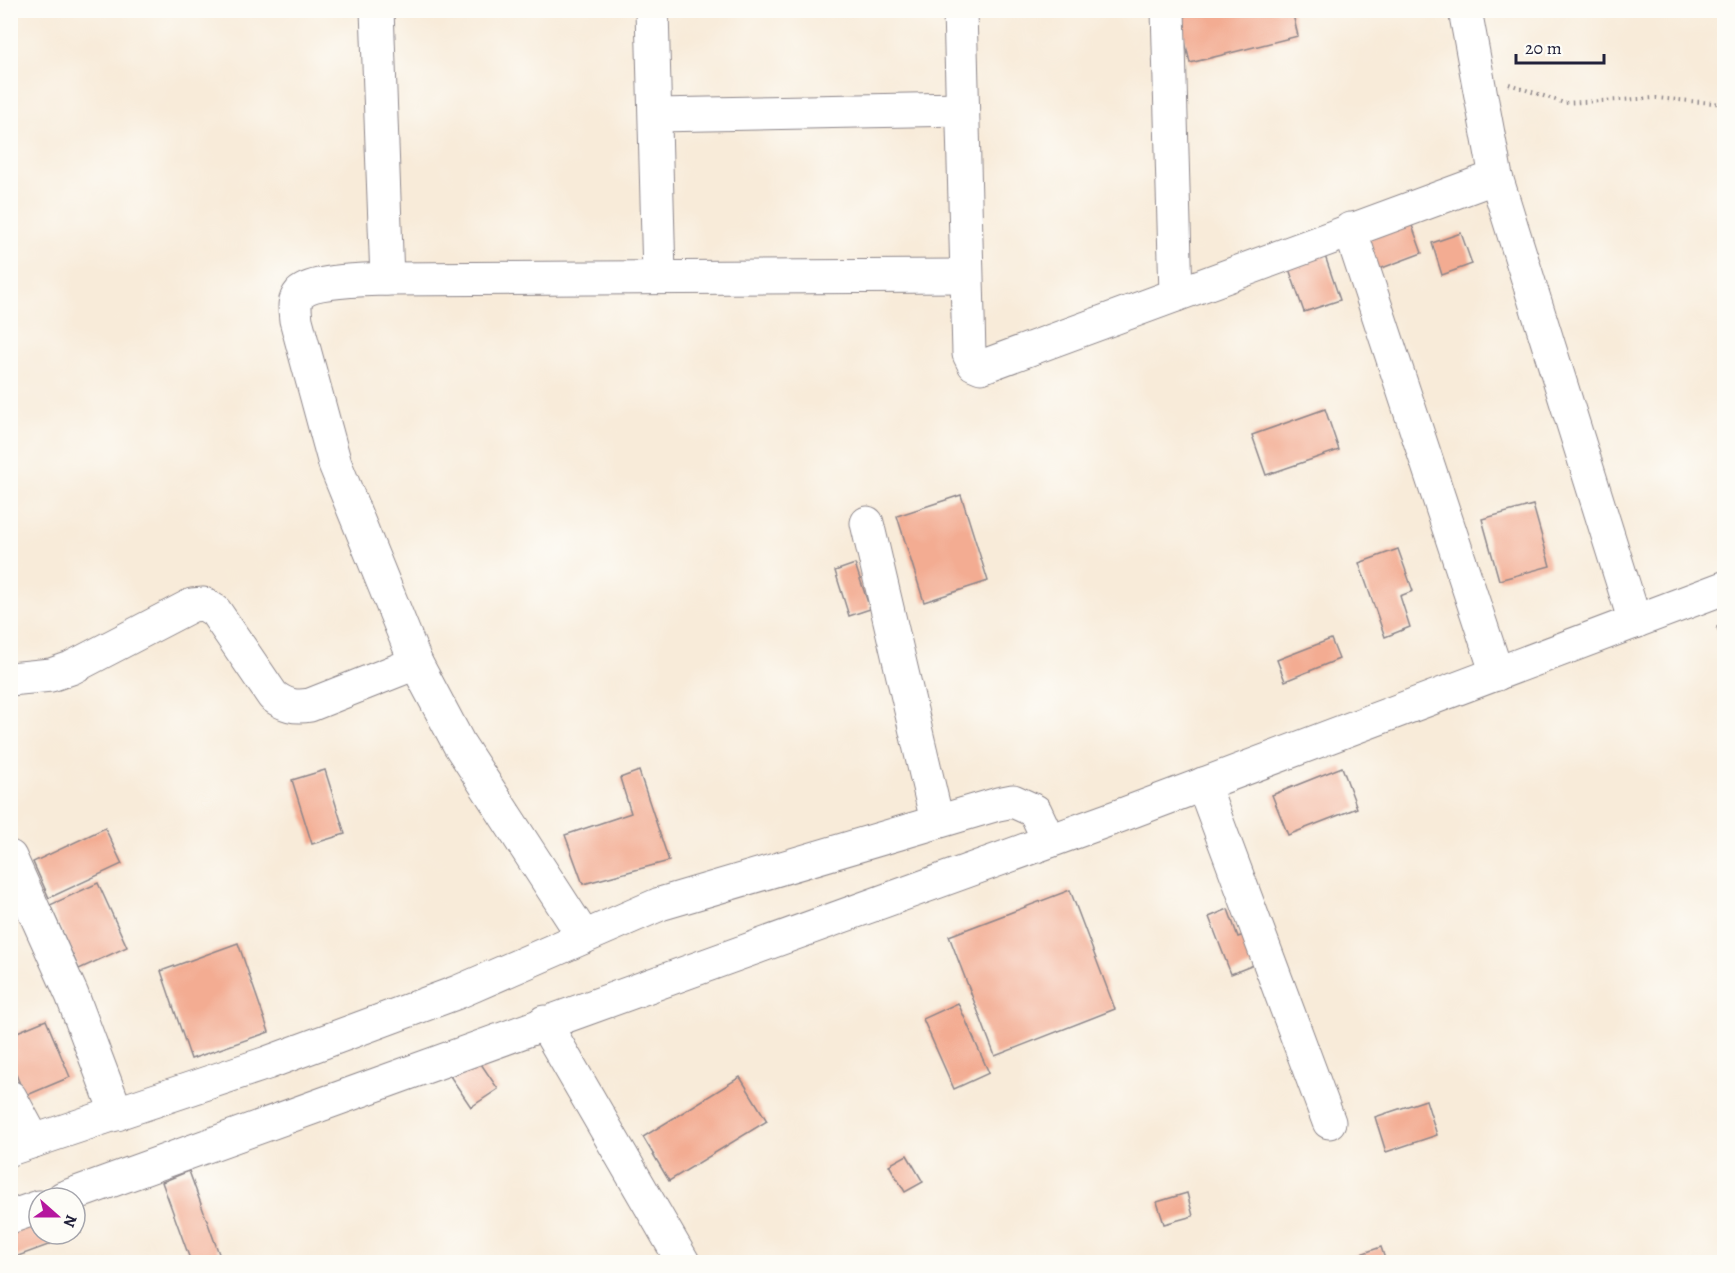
<svg xmlns="http://www.w3.org/2000/svg" width="1735" height="1273" font-family="Alegreya,serif">
	<rect width="100%" height="100%" fill="#fdfcf7"/>
	<filter id="ink" filterUnits="userSpaceOnUse"><feTurbulence type="fractalNoise" baseFrequency=".0167" numOctaves="2"/><feDisplacementMap in="SourceGraphic" scale="12" xChannelSelector="R" yChannelSelector="G"/><feConvolveMatrix kernelMatrix="1 2 1 2 8 2 1 2 1" color-interpolation-filters="sRGB"/></filter>
	<filter id="wash" filterUnits="userSpaceOnUse"><feTurbulence type="fractalNoise" baseFrequency=".008" numOctaves="4" result="noise"/><feDisplacementMap in="SourceGraphic" scale="24" xChannelSelector="R" yChannelSelector="G"/><feGaussianBlur stdDeviation="1.35" result="paint"/><feColorMatrix in="noise" values="0 0 0 0 0 0 0 0 0 0 0 0 0 0 0 0 0 1.4 0 .05"/><feComposite in="paint" operator="in"/></filter>
	<g filter="url(#wash)">
		<rect width="100%" height="100%" fill="#f8ebd9"/>
		<g id="blocks">
			<g fill="#f3ac92">
				<polygon points="1178,10 1292,10 1298,36 1190,63"/>
				<polygon points="1410,220 1422,253 1374,271 1361,239"/>
				<polygon points="1461,233 1472,264 1442,275 1432,243"/>
				<polygon points="1322,247 1340,300 1304,312 1286,260"/>
				<polygon points="1325,409 1339,450 1266,475 1252,435"/>
				<polygon points="961,495 988,581 924,602 897,516"/>
				<polygon points="1533,505 1550,566 1499,580 1482,519"/>
				<polygon points="1398,549 1413,591 1400,596 1410,627 1385,637 1359,563"/>
				<polygon points="855,564 870,609 849,616 835,571"/>
				<polygon points="1724,624 1724,648 1717,627"/>
				<polygon points="1331,639 1339,659 1285,681 1277,660"/>
				<polygon points="1342,767 1357,808 1288,835 1272,795"/>
				<polygon points="325,770 345,834 312,844 292,780"/>
				<polygon points="639,771 669,861 583,884 565,835 631,813 620,778"/>
				<polygon points="105,828 122,864 49,898 33,862"/>
				<polygon points="98,883 127,947 79,969 50,905"/>
				<polygon points="1070,890 1115,1009 995,1056 949,936"/>
				<polygon points="1228,909 1238,937 1253,932 1264,961 1231,974 1209,917"/>
				<polygon points="238,943 269,1032 191,1059 161,971"/>
				<polygon points="958,1003 989,1073 954,1089 923,1019"/>
				<polygon points="46,1020 70,1077 25,1096 10,1060 10,1035"/>
				<polygon points="477,1058 498,1089 471,1107 450,1076"/>
				<polygon points="740,1077 767,1121 669,1181 643,1137"/>
				<polygon points="1426,1100 1437,1135 1386,1152 1375,1117"/>
				<polygon points="907,1155 923,1182 905,1192 889,1165"/>
				<polygon points="189,1171 222,1262 191,1262 162,1182"/>
				<polygon points="1187,1193 1193,1216 1164,1224 1157,1202"/>
				<polygon points="75,1216 81,1233 10,1259 10,1227 39,1217 39,1234 75,1234"/>
				<polygon points="1381,1247 1386,1262 1338,1262"/>
			</g>
		</g>
	</g>
	<g filter="url(#ink)">
		<use href="#blocks" fill-opacity="0" stroke="#8d868a" stroke-width="1.5"/>
		<g fill="none" stroke-linecap="round" stroke-linejoin="round">
			<defs>
				<g id="minor">
					<polyline points="377,10 387,279"/>
					<polyline points="652,10 659,276"/>
					<polyline points="960,10 969,354 974,364 981,367 1496,177"/>
					<polyline points="1168,10 1176,295"/>
					<polyline points="1465,10 1496,177 1635,622"/>
					<polyline points="657,115 962,109"/>
					<polyline points="1350,229 1497,674"/>
					<polyline points="867,523 937,821"/>
					<path d="M10 679 51 675 71 668 192 605 204 604 215 611 273 696C285 705 295 708 310 705L416 663"/>
					<polyline points="1203,784 1329,1122"/>
					<polyline points="10,857 72,995 117,1114"/>
					<path d="M584 937 459 744 416 663 335 464 296 320C295 310 293 301 300 293 313 280 367 280 387 279L965 276"/>
					<polyline points="544,1022 683,1262"/>
					<polyline points="10,1097 34,1141"/>
					<polyline points="10,1149 267,1063 458,992 660,904 998,804 1013,801 1035,811 1049,841"/>
					<polyline points="63,1198 1119,816 1724,588"/>
					<polyline points="10,1217 39,1207"/>
				</g>
			</defs>
			<use href="#minor" stroke="#8d868a" stroke-width="35"/>
			<polyline stroke="#8d868a" stroke-width="4" stroke-dasharray="1.5 4.5" stroke-linecap="butt" points="1509,84 1564,103 1656,98 1724,104"/>
			<use href="#minor" stroke="#fff" stroke-width="33"/>
		</g>
	</g>
	<rect width="1735" height="1273" fill="none" stroke="#fdfcf7" stroke-width="36"/>
	<g transform="translate(57 1216) rotate(111)"><circle r="28" fill="#fdfcf7" stroke="#a5a5ac" stroke-width="1.5"/>
	<path d="M0-4.5L10 22L0 15L-10 22Z" fill="#b5179e"/>
	<text y="-9" font-size="16" font-weight="bold" text-anchor="middle" fill="#22223b">N</text>
	</g>
	<path d="M1516 54v9h88v-9" fill="none" stroke="#22223b" stroke-width="3"/>
	<text x="1525" y="54" font-size="18" fill="#22223b" stroke="#fdfcf7" stroke-width="4.5" paint-order="stroke">20 m</text>
</svg>
